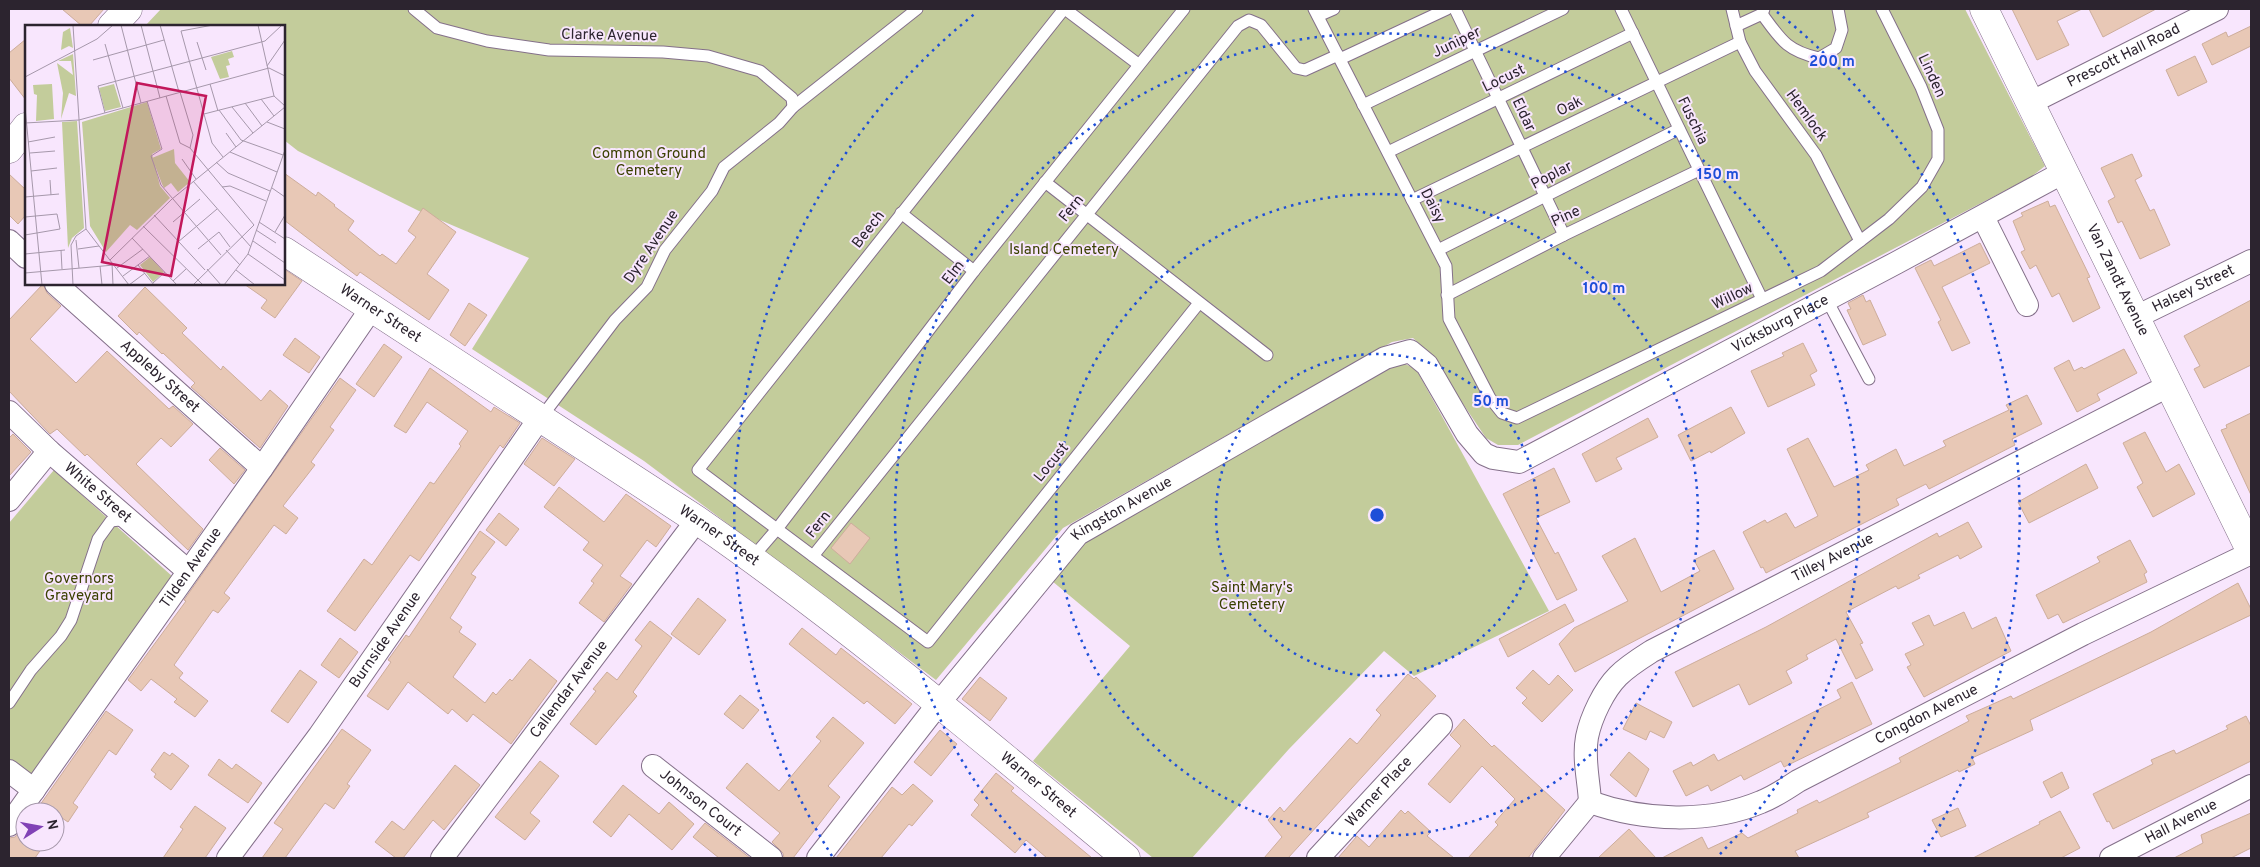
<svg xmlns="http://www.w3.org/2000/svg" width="2260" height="867" font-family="Overpass,sans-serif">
	<rect width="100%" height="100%" fill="#f8e6fd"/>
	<g fill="#c3cc9b">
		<polygon points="161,9 1965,9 2045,166 2031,177 1518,445 1498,445 1486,438 1428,352 1413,338 1392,342 1063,528 936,680 644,461 472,349 529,258 419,211 298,151 284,140 284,26 145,26"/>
		<polygon points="1403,363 1416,369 1549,611 1414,676 1384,651 1289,749 1192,858 1153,858 1033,761 1130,646 1052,581 1085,541 1390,366"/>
		<polygon points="54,470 173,577 33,777 9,759 9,523"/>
	</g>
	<g fill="#e8c8b6" stroke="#cdad9b">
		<polygon points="62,9 104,9 89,26 82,26"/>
		<polygon points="2012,9 2082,9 2057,21 2069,45 2037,60"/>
		<polygon points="2089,9 2156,9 2103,37"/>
		<polygon points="2251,26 2251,46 2212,65 2202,44 2226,32 2228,37"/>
		<polygon points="26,39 26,100 9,78 9,53"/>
		<polygon points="2195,56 2207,82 2178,96 2166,70"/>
		<polygon points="2132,154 2142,176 2135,180 2150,211 2154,209 2170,245 2140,259 2122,221 2118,223 2108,201 2115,197 2101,168"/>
		<polygon points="284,173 316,196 318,192 335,205 334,206 354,221 348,230 380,256 382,254 396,264 416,237 408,231 423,208 456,232 427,274 449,290 429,320 360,272 357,276 284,220"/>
		<polygon points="9,174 26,190 26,215 18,224 9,215"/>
		<polygon points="2048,201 2050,207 2055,205 2090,277 2087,278 2100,308 2073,322 2059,293 2052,297 2036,265 2030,269 2021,252 2025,250 2013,221 2023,216 2021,213"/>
		<polygon points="1980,243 1990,263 1942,287 1970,343 1952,351 1938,322 1941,320 1915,268 1931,260 1934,266"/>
		<polygon points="284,269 302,281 275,318 261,308 267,300 244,284 284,284"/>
		<polygon points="43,284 47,293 61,306 30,339 76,383 107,351 169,409 173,406 193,424 171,447 161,438 136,464 203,529 188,550 87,454 85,456 57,429 50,434 9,391 9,320"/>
		<polygon points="145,287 187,328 182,333 221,370 223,366 261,401 270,390 288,406 260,448 191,387 195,383 163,353 162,354 139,332 137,335 118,316"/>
		<polygon points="1863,295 1866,302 1870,300 1886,335 1863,345 1847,310 1851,309 1848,303"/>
		<polygon points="2251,300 2251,365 2204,388 2194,369 2200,366 2184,336"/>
		<polygon points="469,303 487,315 465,346 450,335"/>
		<polygon points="295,338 320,357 309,373 283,355"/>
		<polygon points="1803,343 1817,371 1810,375 1815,385 1768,407 1751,371 1784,356 1782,353"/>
		<polygon points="384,344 402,357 374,397 356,384"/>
		<polygon points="2124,349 2137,373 2097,394 2100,400 2077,412 2054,368 2069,360 2074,371 2082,367 2084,369"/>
		<polygon points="430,368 491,412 494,407 520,423 503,448 500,445 419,561 410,555 355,631 327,611 364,559 372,565 430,482 434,484 461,446 459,444 468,431 427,402 406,433 394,426"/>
		<polygon points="340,378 356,390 330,427 334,430 311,462 315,465 283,506 298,518 286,534 274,525 224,593 230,598 218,613 213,610 174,665 183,673 179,678 208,701 195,717 174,702 177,699 151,679 141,691 128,680 186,601 184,600"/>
		<polygon points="2027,395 2042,424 2012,439 2015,445 1929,489 1926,484 1896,499 1899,505 1766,573 1763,567 1761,568 1743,532 1765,520 1767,523 1786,513 1795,528 1818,516 1787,449 1808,438 1834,487 1869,470 1866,465 1896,449 1904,466 1946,446 1943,441 2009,410 2006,405"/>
		<polygon points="1731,407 1745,433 1711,453 1710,451 1691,461 1678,435"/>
		<polygon points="2251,413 2251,495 2221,430 2227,428 2226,425"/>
		<polygon points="1648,418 1658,437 1616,458 1622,469 1596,482 1582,454"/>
		<polygon points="2145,432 2166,472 2179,464 2195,494 2153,517 2137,487 2143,483 2123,443"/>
		<polygon points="13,434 31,452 9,476 9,438"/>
		<polygon points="542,438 575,459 554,486 524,464"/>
		<polygon points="220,448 245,470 234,484 209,460"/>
		<polygon points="2086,464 2098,488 2029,523 2018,502"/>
		<polygon points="1554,468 1570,502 1536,518 1555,554 1558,552 1577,590 1557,600 1503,494"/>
		<polygon points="559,487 604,522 626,494 671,526 656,547 647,540 620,576 632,584 604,622 579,603 594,583 591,581 603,565 583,550 589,542 544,507"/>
		<polygon points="499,513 519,529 506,546 486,530"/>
		<polygon points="1968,522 1982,547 1960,559 1958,555 1918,575 1920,578 1898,589 1896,586 1846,612 1863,643 1860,644 1873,670 1856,679 1836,639 1806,655 1808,659 1786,671 1792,683 1749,705 1739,684 1693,707 1675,672 1766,627 1937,533 1939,537"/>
		<polygon points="851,523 870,538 850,564 831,548"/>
		<polygon points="480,531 495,542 471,574 476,577 450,618 462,627 459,632 476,644 453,677 485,703 493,692 496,695 510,679 512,681 530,659 557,681 511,744 473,714 467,722 452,709 448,714 408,682 388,710 367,696 391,662 388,660 406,635 409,637"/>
		<polygon points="1635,538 1661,592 1700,571 1694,560 1714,550 1734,589 1575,672 1559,644 1574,628 1628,601 1602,556"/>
		<polygon points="2130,540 2147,572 2144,574 2147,582 2063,623 2058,614 2048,619 2036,595 2100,562 2097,557"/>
		<polygon points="2238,583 2251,609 2251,615 2030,720 2033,730 1972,758 1975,764 1959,772 1958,770 1867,813 1869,817 1795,851 1799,858 1662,858 1702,837 1708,849 1742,833 1748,838 1798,813 1797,810 1817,800 1819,803 1901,762 1899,758 1969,721 1966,716 2011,696 2013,699 2151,632"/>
		<polygon points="698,598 726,620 699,655 671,634"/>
		<polygon points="1565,604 1574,621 1508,657 1499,639"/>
		<polygon points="1964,612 1972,629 1996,617 2011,651 1924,697 1907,667 1911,665 1905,654 1924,645 1912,623 1929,615 1934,626"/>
		<polygon points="650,621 672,638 633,692 637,696 596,745 570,724 596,691 593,689 607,672 617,680 642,646 635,640"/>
		<polygon points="802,628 836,655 841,648 912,704 895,724 867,701 864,704 789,644"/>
		<polygon points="340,638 358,652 339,678 321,665"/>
		<polygon points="300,670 317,682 288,723 271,711"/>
		<polygon points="1533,670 1549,685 1558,675 1573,690 1542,722 1522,703 1527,698 1516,688"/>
		<polygon points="1408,674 1414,679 1416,677 1436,696 1288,858 1264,858 1282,837 1268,820 1280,807 1284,812 1350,738 1357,744 1381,715 1376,710"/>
		<polygon points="980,677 1007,698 990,721 962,699"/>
		<polygon points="1852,682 1872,724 1784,767 1781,761 1744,780 1741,775 1711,791 1708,785 1686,796 1673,771 1691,762 1693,766 1714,754 1718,761 1841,698 1837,690"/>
		<polygon points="740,695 759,710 743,729 724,714"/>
		<polygon points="1636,703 1672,722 1664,738 1650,731 1646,740 1623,729"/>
		<polygon points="106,711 133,730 116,755 109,750 73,803 78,807 68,822 62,818 55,828 55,812 35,812"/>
		<polygon points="2246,716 2251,726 2251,761 2113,829 2109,821 2107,822 2093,794 2153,764 2151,760 2174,750 2176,754 2228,729 2226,726"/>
		<polygon points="833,717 864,743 828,786 840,797 793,858 784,858 783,853 772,842 780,833 726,788 747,763 779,791 821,741 816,737"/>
		<polygon points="1464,719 1492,747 1494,745 1565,810 1528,858 1468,858 1498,825 1495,822 1515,799 1482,766 1450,803 1428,784 1461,746 1450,735"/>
		<polygon points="342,729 371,750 347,784 350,786 334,809 325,803 285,858 262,858 283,829 274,823"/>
		<polygon points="940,730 957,744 931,776 914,762"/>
		<polygon points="164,752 170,756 172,753 189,766 171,790 154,777 156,774 151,770"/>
		<polygon points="1629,752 1649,769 1636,797 1610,775"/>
		<polygon points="219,759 232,769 236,764 262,783 248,803 208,775"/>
		<polygon points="540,761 559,776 530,813 540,821 525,840 495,817"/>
		<polygon points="455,765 480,785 444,830 433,820 403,858 396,858 375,842 392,821 404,830"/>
		<polygon points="2062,772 2069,788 2051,798 2043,782"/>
		<polygon points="996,773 1014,788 1011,791 1092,858 1047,858 1026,840 1015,853 971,815 979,805 974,800"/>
		<polygon points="913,784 933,801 912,826 909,824 881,858 836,858 892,787 902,795"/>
		<polygon points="623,785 659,814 669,802 694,824 672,850 629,814 611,837 593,822"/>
		<polygon points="195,806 226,828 205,858 163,858 183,829 180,827"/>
		<polygon points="1958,808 1966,826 1941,837 1932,820"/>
		<polygon points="1401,810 1405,814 1408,811 1431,832 1427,836 1454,858 1338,858 1357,836 1369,847"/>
		<polygon points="2060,811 2080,848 2061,858 1973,858 2040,824 2039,822"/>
		<polygon points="2251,813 2251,848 2231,858 2174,858 2203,843 2201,835"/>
		<polygon points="705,823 750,858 719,858 693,837"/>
		<polygon points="25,825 25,842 46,842 35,858 9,858 9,838 15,837"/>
		<polygon points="1629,829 1656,858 1598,858"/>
	</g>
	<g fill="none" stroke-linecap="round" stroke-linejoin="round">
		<defs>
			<g id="lane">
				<polyline points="414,9 437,28 487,41 549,50 663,52 708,56 760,71 792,98 793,107"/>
				<polyline points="1064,9 698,470 928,642 1199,303"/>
				<polyline points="1065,9 1138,64"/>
				<polyline points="1314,9 1446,266 1449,319 1490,398 1502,413 1517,418 1821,271 1889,219 1922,187 1938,159 1938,130 1921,87 1882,9"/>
				<polyline points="1455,9 1564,235"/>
				<polyline points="1621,9 1762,299"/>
				<polyline points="1732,9 1740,42 1755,71 1816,155 1860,241"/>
				<path d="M1762 14C1781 40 1787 51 1819 58L1836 48 1842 30 1838 9"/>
				<polyline points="1318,16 1334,9"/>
				<polyline points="1736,26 1762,14 1764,9"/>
				<polyline points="1340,59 1447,9"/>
				<polyline points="1363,105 1563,9"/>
				<polyline points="1388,152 1633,33"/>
				<polyline points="1045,182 1267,355"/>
				<polyline points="1412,200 1740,42"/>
				<polyline points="901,213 974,271"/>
				<polyline points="1438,250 1679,129"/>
				<polyline points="1447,295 1564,235 1699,170"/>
				<polyline points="1827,300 1869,379"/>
				<polyline points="540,419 615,320 647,287 665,250 712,191 724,167 779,123 793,107 917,9"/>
				<polyline points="813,556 1238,26 1249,20 1261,25 1296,68 1305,70 1338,55"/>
				<polyline points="752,558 777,529 974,271 1184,9"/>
				<polyline points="9,703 31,670 61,636 71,620 98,539 111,521 128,519"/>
			</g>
			<g id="street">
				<path id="s1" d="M2030 103 2217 9"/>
				<polyline points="1983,217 2027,305"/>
				<polyline points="9,241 26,257"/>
				<path id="s2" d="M56 284 262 468"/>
				<path id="s3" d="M2136 317 2251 261"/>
				<path id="s4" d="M9 412 49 451 188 571"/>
				<polyline points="9,500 49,451"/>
				<path id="s5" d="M653 766 771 858"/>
				<polyline points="9,771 34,790"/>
				<path id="s6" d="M1590 802C1589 781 1583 759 1587 737 1591 717 1604 690 1618 676 1628 666 1641 658 1652 651L2170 385"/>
				<path id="s7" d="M1590 802C1643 821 1709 824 1761 802 1774 797 1786 789 1798 781L2083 634 2251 553"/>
				<path id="s8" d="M9 825 262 468 371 309"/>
				<path id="s9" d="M228 858 319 736 539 419"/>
				<path id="s10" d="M442 858 697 520"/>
				<path id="s11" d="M818 858 939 703 1078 534 1385 358 1410 351 1427 365 1467 434 1484 454 1493 458 1519 462 1896 263 2064 172"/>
				<path id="s12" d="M1318 858 1441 725"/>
				<polyline points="1544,858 1590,802"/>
				<path id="s13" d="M2111 858 2251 786"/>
			</g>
			<g id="secondary">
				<path id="s14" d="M1984 9 2251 552"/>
				<polyline points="112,26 128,9"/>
				<polyline points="9,149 26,127"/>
				<path id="s15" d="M284 251 697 520C847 624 986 742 1126 858"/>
			</g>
		</defs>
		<use href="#lane" stroke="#84708a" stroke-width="13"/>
		<use href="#street" stroke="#84708a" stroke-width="24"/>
		<use href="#secondary" stroke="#84708a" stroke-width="29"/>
		<use href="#lane" stroke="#fff" stroke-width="11"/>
		<use href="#street" stroke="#fff" stroke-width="22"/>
		<use href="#secondary" stroke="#fff" stroke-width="28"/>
	</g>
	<g fill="none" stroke="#1d4ed8" stroke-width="2.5" stroke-dasharray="2.5 5">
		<circle cx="1377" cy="515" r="161"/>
		<circle cx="1377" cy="515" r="321"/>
		<path d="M1036 856A482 482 0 1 1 1718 856"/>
		<path d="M832 856A643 643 0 0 1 977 12M1777 12A643 643 0 0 1 1922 856"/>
	</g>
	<g text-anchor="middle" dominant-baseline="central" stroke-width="4" stroke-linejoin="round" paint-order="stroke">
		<g font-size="15" fill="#2c242f" stroke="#f8e6fd">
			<text transform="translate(609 36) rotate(1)">Clarke Avenue</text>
			<text transform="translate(1457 43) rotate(-26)">Juniper</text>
			<text stroke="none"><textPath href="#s1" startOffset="105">Prescott Hall Road</textPath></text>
			<text transform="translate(1931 76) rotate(65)">Linden</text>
			<text transform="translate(1504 79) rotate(-26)">Locust</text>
			<text transform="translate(1570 107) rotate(-26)">Oak</text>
			<text transform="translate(1523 115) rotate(64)">Eldar</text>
			<text transform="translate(1806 116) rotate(54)">Hemlock</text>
			<text transform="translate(1692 121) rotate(64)">Fuschia</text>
			<text transform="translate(1552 176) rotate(-27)">Poplar</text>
			<text transform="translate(1432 206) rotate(63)">Daisy</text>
			<text transform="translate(1072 209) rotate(-51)">Fern</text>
			<text transform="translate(1566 217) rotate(-25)">Pine</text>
			<text transform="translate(869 230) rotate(-52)">Beech</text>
			<text transform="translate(652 247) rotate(-56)">Dyre Avenue</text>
			<text transform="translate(954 273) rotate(-52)">Elm</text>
			<text stroke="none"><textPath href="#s14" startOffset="302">Van Zandt Avenue</textPath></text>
			<text stroke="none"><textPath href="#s3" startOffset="64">Halsey Street</textPath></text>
			<text transform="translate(1733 297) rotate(-26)">Willow</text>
			<text stroke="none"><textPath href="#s15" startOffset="115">Warner Street</textPath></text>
			<text stroke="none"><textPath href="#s11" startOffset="1255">Vicksburg Place</textPath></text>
			<text stroke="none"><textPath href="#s2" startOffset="139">Appleby Street</textPath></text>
			<text transform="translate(1052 463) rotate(-51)">Locust</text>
			<text stroke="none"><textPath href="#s4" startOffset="120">White Street</textPath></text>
			<text stroke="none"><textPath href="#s11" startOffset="466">Kingston Avenue</textPath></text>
			<text transform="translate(819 525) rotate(-51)">Fern</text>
			<text stroke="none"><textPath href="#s15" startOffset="520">Warner Street</textPath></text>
			<text stroke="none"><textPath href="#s6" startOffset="380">Tilley Avenue</textPath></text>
			<text stroke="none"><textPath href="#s8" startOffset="315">Tilden Avenue</textPath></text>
			<text stroke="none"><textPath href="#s9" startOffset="269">Burnside Avenue</textPath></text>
			<text stroke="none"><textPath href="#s10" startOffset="211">Callendar Avenue</textPath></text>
			<text stroke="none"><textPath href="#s7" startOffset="362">Congdon Avenue</textPath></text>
			<text stroke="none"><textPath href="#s15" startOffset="925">Warner Street</textPath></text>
			<text stroke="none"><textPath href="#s12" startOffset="90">Warner Place</textPath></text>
			<text stroke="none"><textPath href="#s5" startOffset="60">Johnson Court</textPath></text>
			<text stroke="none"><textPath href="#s13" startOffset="79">Hall Avenue</textPath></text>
		</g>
		<g font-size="15" fill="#3a4000" stroke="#f8e6fd">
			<text x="649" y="154">Common Ground<tspan x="649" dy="17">Cemetery</tspan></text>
			<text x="1064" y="250">Island Cemetery</text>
			<text x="79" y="579">Governors<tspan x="79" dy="17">Graveyard</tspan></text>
			<text x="1252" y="588">Saint Mary's<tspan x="1252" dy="17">Cemetery</tspan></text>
		</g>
	</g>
	<g transform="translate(25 25)">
		<rect width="260" height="260" fill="#f8e6fd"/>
		<path d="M45 3 48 23 44 21 36 25 38 7ZM207 26 209 32 203 34 205 40 201 41 204 52 195 54 186 32ZM48 29 51 71 44 68 36 94 38 68 32 38 48 50 46 36H33ZM27 59 29 94 11 96 12 70 9 69 8 60ZM89 59 96 82 80 86 74 63ZM122 77 136 124 127 129 135 161 145 173 112 205 105 200 81 227 65 201 57 97ZM52 96 59 203 47 213 43 223 37 97ZM149 124 150 138 165 157 153 167 146 158 139 163 137 159 127 133ZM125 232 139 247 128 257 115 240Z" fill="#c3cc9b"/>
		<path fill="none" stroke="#a698ab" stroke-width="1" d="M48 0 61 204M96 0 116 78M116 0 135 73M135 0 154 67M188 0 156 6 187 118 198 132M233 0 249 71 260 81M172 17 181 45M80 19 98 83M68 35 139 15M242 41 260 15M0 52 72 14 88 0M185 59 193 86M155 67 168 110 165 123M141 71 155 118 165 123M236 74 249 91M122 76 137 124 126 131 136 160 196 230M220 78 237 101M0 82 17 260M207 82 228 108M194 85 216 115 258 130M80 88 73 61 240 16 257 0M179 89 249 71M242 97 260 104M0 98 54 95 244 43 260 51M201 108 211 122M3 117 30 112M165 123 229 200M205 127 252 147M5 128 30 126M157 134 171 154M191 137 203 148 245 166M6 146 32 143M25 155 26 170M168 156 226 222M197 162 205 161 241 176M247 163 260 172M0 172 34 169M129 190 180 245M0 192 32 189 35 204 0 210M148 197 175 174M234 197 260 214M118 201 178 260M61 204 104 260M231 205 251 218M250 207 260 190M107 213 152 260M51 215 54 243M228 216 260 238M153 217 192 184M53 224 74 221M173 224 194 207 205 222M36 225 37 244M201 225 215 240M0 229 40 225M223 229 260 255M85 235 147 174 260 82M87 238 88 260M113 240 129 260M75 241 77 260M92 243 118 224M182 244 196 260M211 245 230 260M0 248 89 240M98 251 125 231M148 256 161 244M128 258 140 247M48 260 46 220 51 211 61 204M104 260 120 248M168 260 229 200M199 260 223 229 260 125"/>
		<path fill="#c2185b" fill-opacity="0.15" stroke="#c2185b" stroke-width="2.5" d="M112 58 181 71 146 251 77 237Z"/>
		<rect width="260" height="260" fill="none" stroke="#2c242f" stroke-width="2.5"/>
	</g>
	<circle cx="1377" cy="515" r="8" fill="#1d4ed8" stroke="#f8e6fd" stroke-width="2.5"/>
	<g font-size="15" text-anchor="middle" font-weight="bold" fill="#1d4ed8" stroke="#f8e6fd" stroke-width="4" stroke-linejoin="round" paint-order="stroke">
		<text x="1832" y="66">200 m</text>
		<text x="1718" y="179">150 m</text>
		<text x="1604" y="293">100 m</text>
		<text x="1491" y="406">50 m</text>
	</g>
	<rect width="2260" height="867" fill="none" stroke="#2c242f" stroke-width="20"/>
	<g transform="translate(40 827) rotate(79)"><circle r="24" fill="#f8e6fd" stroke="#a698ab"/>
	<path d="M0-4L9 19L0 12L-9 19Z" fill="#8142b6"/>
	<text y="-8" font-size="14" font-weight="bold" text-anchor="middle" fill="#2c242f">N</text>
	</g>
</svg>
